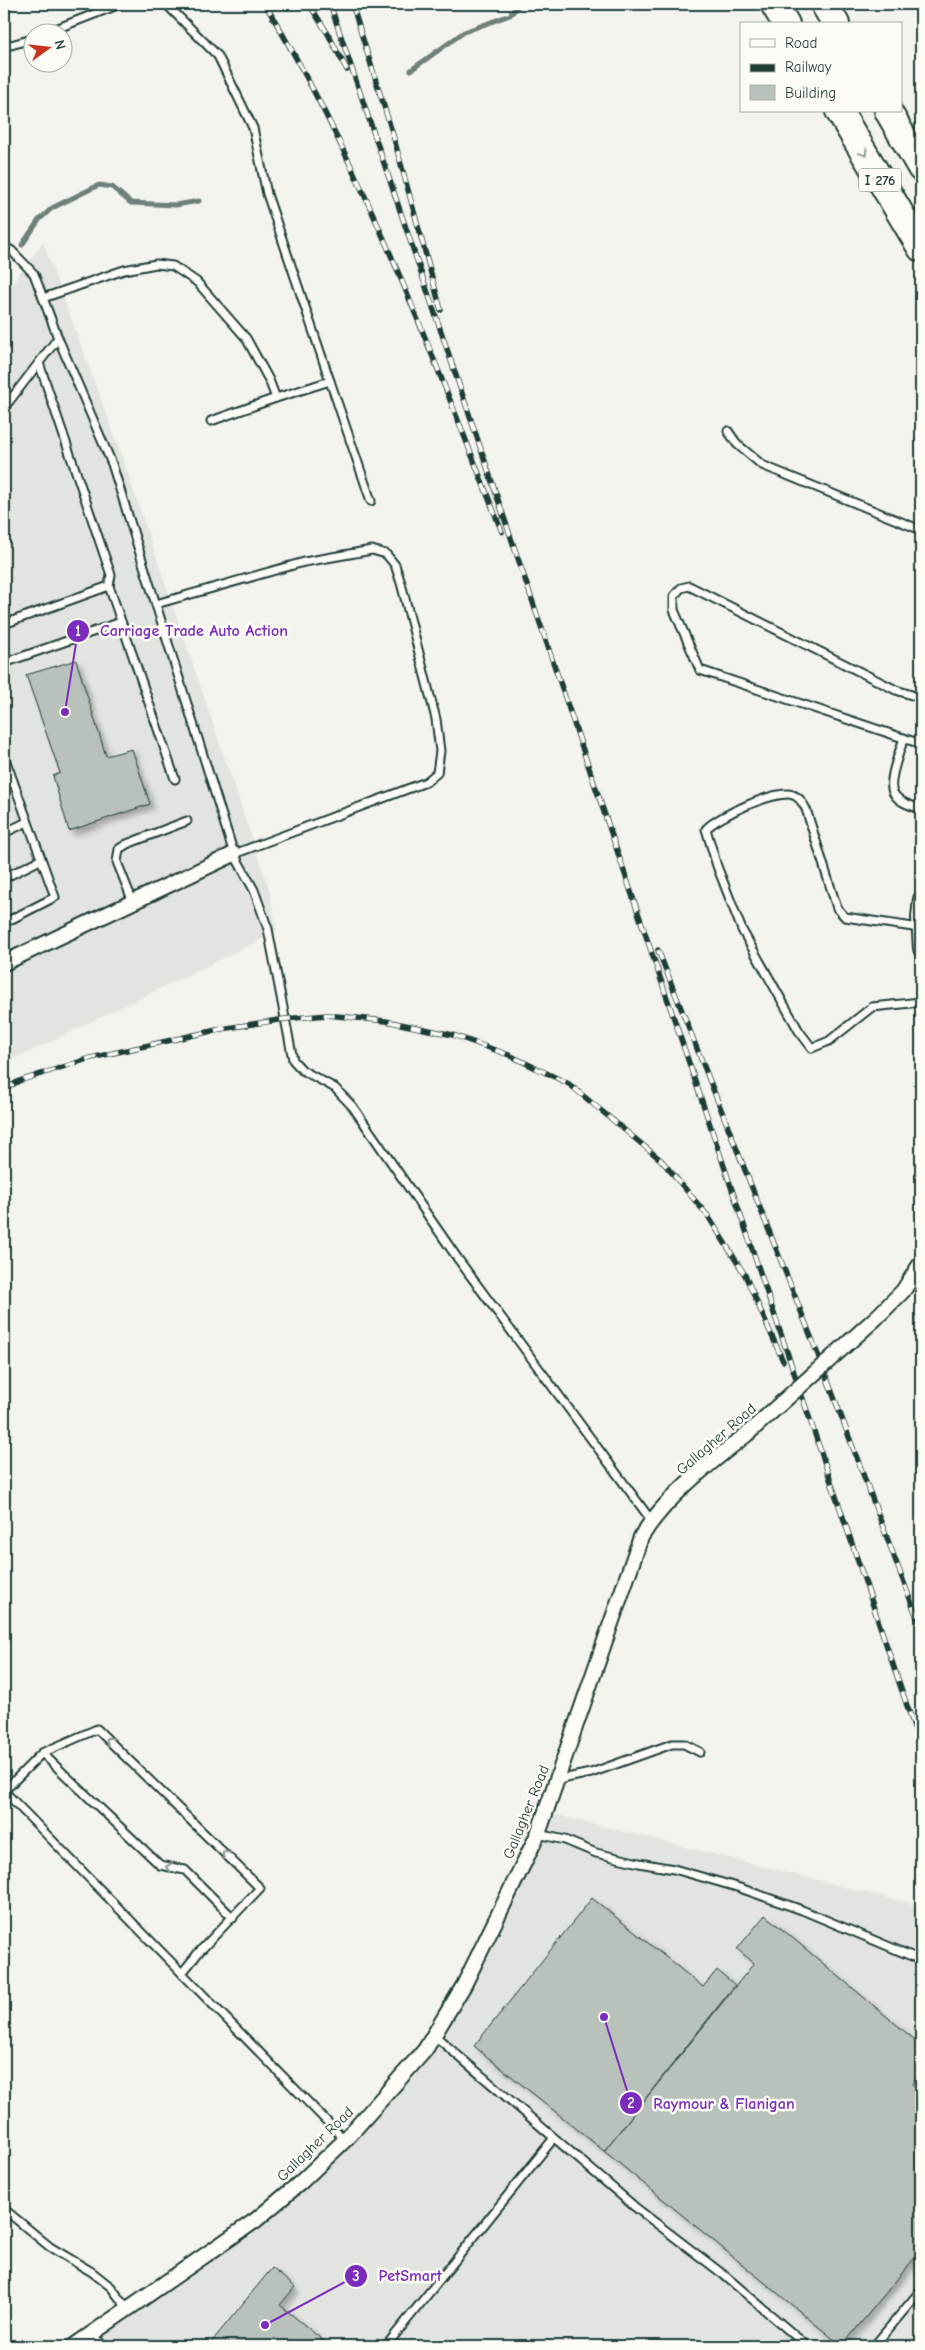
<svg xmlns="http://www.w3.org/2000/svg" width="925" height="2350" font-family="'Comic Neue',sans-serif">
	<defs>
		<filter id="shadow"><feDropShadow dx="4.5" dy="4.5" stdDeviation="2.5" flood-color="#0004"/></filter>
	</defs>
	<rect width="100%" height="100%" fill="#f4f4ef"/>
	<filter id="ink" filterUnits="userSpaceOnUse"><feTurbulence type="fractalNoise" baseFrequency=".02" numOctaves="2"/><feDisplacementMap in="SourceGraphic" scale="10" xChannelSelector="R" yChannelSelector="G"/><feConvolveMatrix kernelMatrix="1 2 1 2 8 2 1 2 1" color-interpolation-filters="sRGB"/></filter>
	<g filter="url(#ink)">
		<g fill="#e2e5df">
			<polygon points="43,242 124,462 269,888 277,932 4,1064 4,298 16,278"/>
			<polygon points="546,1812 921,1906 921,2346 74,2346 301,2182 425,2050"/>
		</g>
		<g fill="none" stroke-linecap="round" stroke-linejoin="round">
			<g stroke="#6e8179" stroke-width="5">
				<polyline points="411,70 464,32 510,15 520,4"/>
				<polyline points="22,245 39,220 52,208 99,185 112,187 131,203 176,205 199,201"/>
				<polyline points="4,275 8,265"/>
			</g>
		</g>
		<g fill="#b9c1bb" stroke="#1f3d34" filter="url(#shadow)">
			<polygon points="76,660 106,756 132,749 150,804 69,831 53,776 60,773 26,675"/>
			<polygon points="592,1898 703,1987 717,1970 735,1985 604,2151 474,2046"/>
			<polygon points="765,1915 921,2045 921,2073 912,2084 921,2091 921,2250 842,2346 604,2151 754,1963 737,1949"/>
			<polygon points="272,2268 295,2287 280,2305 330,2346 208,2346"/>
		</g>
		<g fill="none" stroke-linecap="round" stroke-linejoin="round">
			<defs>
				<g id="lane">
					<polyline points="166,4 218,56 253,128 267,194 330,381"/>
					<polyline points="48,32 120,4"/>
					<polyline points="4,42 11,45 32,39"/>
					<polyline points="4,246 12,251 34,274 58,338 112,464 234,854 254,890 268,929 293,1060 302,1070 335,1088 353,1107 458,1259 651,1520"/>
					<polyline points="43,298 124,270 156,264 173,266 197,282 246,338 269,380 276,398 330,381 371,501"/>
					<polyline points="4,408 58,338"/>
					<polyline points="211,421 276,398"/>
					<polyline points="728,431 737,444 762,465 921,530"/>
					<polyline points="109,586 175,779"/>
					<polyline points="156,604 304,562 372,550 386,554 395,565 401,583 436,719 440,751 437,773 426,782 234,854"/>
					<polyline points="4,624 109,586 111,575 39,363"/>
					<polyline points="4,663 121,622"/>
					<polyline points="921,698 896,690 689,586 681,588 674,596 674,610 700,670 921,744"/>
					<path d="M904 738C900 751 886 784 894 794 900 803 912 806 921 809"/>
					<polyline points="4,756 55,897 4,923"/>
					<polyline points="4,786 13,782"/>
					<polyline points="4,833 27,822"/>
					<polyline points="4,878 40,860"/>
					<polyline points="133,902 117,862 119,849 127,844 187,821"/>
					<path d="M920 928 845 917 837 908 806 809C803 804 800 797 793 795 777 789 718 816 706 829L717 866 742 930 799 1031 812 1048 829 1041 872 1007 921 1002"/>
					<polyline points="42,1753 160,1865 185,1870 233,1918"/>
					<polyline points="557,1780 591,1773 672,1744 684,1744 700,1752"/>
					<polyline points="4,1791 345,2140"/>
					<polyline points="4,1791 42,1753 97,1729 260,1888 199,1952 182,1973"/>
					<polyline points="538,1834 565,1840 596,1853 639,1863 674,1869 740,1888 802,1910 921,1960"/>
					<polyline points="434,2035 635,2207 724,2275 807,2346"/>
					<polyline points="4,2209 50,2247 92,2272 111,2287 127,2308"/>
					<polyline points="91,2335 105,2346"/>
					<polyline points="386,2346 554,2138"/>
					<polyline points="874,2346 921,2290"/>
				</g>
				<g id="street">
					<polyline points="921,899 919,917 921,949"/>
					<polyline points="4,963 234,854"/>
					<polyline points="877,1317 903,1291 921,1263"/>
					<path d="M74 2346 256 2220 301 2182 345 2140 425 2050 464 1985 538 1834 641 1537C666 1496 709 1464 747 1434"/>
				</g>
				<g id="highway">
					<polyline points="774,4 786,24"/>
					<polyline points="824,4 836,24"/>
					<polyline points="839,111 921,248"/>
					<polyline points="888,111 921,168"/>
				</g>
			</defs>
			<use href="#lane" stroke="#1f3d34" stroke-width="11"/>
			<use href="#street" stroke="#1f3d34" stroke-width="18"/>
			<use href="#highway" stroke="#1f3d34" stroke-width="30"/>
			<use href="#lane" stroke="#fdfcf7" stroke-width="7"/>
			<use href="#street" stroke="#fdfcf7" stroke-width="14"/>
			<use href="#highway" stroke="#fdfcf7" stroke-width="26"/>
			<defs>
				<g id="rail">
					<path d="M265 4C365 170 431 353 502 532"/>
					<polyline points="309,4 328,34 347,70"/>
					<polyline points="330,4 921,1747"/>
					<polyline points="352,4 393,135 441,310"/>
					<polyline points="658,950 817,1352 921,1628"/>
					<polyline points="4,1090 19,1081 91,1058 221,1029 285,1019 327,1015 386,1021 453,1035 509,1055 569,1084 661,1160 708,1216 745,1275 783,1361"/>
				</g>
			</defs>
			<use href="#rail" stroke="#1f3d34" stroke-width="5.5"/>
			<use href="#rail" stroke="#fdfcf7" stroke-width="4" stroke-dasharray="11" stroke-linecap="butt"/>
			<defs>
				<polyline id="street-bridge" points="747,1434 877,1317"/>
			</defs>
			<use href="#street-bridge" stroke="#1f3d34" stroke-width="18" stroke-linecap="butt"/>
			<use href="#street-bridge" stroke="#fdfcf7" stroke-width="14"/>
		</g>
		<defs><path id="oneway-chevron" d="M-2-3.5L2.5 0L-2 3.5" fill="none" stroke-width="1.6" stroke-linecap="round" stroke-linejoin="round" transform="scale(1.25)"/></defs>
		<g stroke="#8e9c96">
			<use href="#oneway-chevron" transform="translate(864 153) rotate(59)"/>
			<use href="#oneway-chevron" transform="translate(109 1740) rotate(-136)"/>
			<use href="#oneway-chevron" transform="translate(225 1854) rotate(-136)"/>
			<use href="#oneway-chevron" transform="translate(169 1867) rotate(-170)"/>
		</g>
	</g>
	<g text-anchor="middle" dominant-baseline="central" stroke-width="5" stroke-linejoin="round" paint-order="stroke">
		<rect fill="#fdfcf7" stroke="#62766e" stroke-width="1" x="859" y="168.5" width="42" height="23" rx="4"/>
		<g font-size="14" font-weight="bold" fill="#1f3d34">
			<text x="880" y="180">I 276</text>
		</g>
		<g font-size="15" fill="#1f3d34" stroke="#fdfcf7">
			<text transform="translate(716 1439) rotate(-41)">Gallagher Road</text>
			<text transform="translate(526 1812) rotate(-68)">Gallagher Road</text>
			<text transform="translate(315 2144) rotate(-44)">Gallagher Road</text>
		</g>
	</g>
	<path fill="none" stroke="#7b2cbf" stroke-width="2" d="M65 712L78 631M604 2017L631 2103M265 2325L356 2276"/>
	<g fill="#7b2cbf" stroke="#fdfcf7" stroke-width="2">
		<circle cx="65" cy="712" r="5"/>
		<circle cx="604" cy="2017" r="5"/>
		<circle cx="265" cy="2325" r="5"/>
		<circle cx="78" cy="631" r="12"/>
		<circle cx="631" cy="2103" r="12"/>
		<circle cx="356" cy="2276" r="12"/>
	</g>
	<g font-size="15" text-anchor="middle" font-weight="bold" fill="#fff">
		<text x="78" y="636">1</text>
		<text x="631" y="2108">2</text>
		<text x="356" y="2281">3</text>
	</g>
	<g font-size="16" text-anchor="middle" font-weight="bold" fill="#7b2cbf" stroke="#fdfcf7" stroke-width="5" stroke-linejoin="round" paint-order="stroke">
		<text x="194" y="636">Carriage Trade Auto Action</text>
		<text x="724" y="2109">Raymour &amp; Flanigan</text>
		<text x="410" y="2281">PetSmart</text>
	</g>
	<rect width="925" height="2350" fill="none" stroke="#fdfcf7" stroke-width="20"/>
	<rect x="10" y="10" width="905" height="2330" fill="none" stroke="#1f3d34" stroke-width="2" filter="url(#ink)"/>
	<rect x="740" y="22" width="162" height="90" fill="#fdfcf7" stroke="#a4b0a9"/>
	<rect x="750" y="39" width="25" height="8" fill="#fdfcf7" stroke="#a4b0a9"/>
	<text x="785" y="48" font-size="15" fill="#1f3d34">Road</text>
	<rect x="750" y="64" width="25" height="8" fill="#1f3d34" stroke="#a4b0a9"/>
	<text x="785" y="72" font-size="15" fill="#1f3d34">Railway</text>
	<rect x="750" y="85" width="25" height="15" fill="#b9c1bb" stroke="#a4b0a9"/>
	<text x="785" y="98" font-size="15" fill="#1f3d34">Building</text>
	<g transform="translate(48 48) rotate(75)"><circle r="24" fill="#fdfcf7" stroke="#a4b0a9"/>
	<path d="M0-4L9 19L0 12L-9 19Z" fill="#c8321e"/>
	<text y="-8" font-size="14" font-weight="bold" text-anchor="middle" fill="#1f3d34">N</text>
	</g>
</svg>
